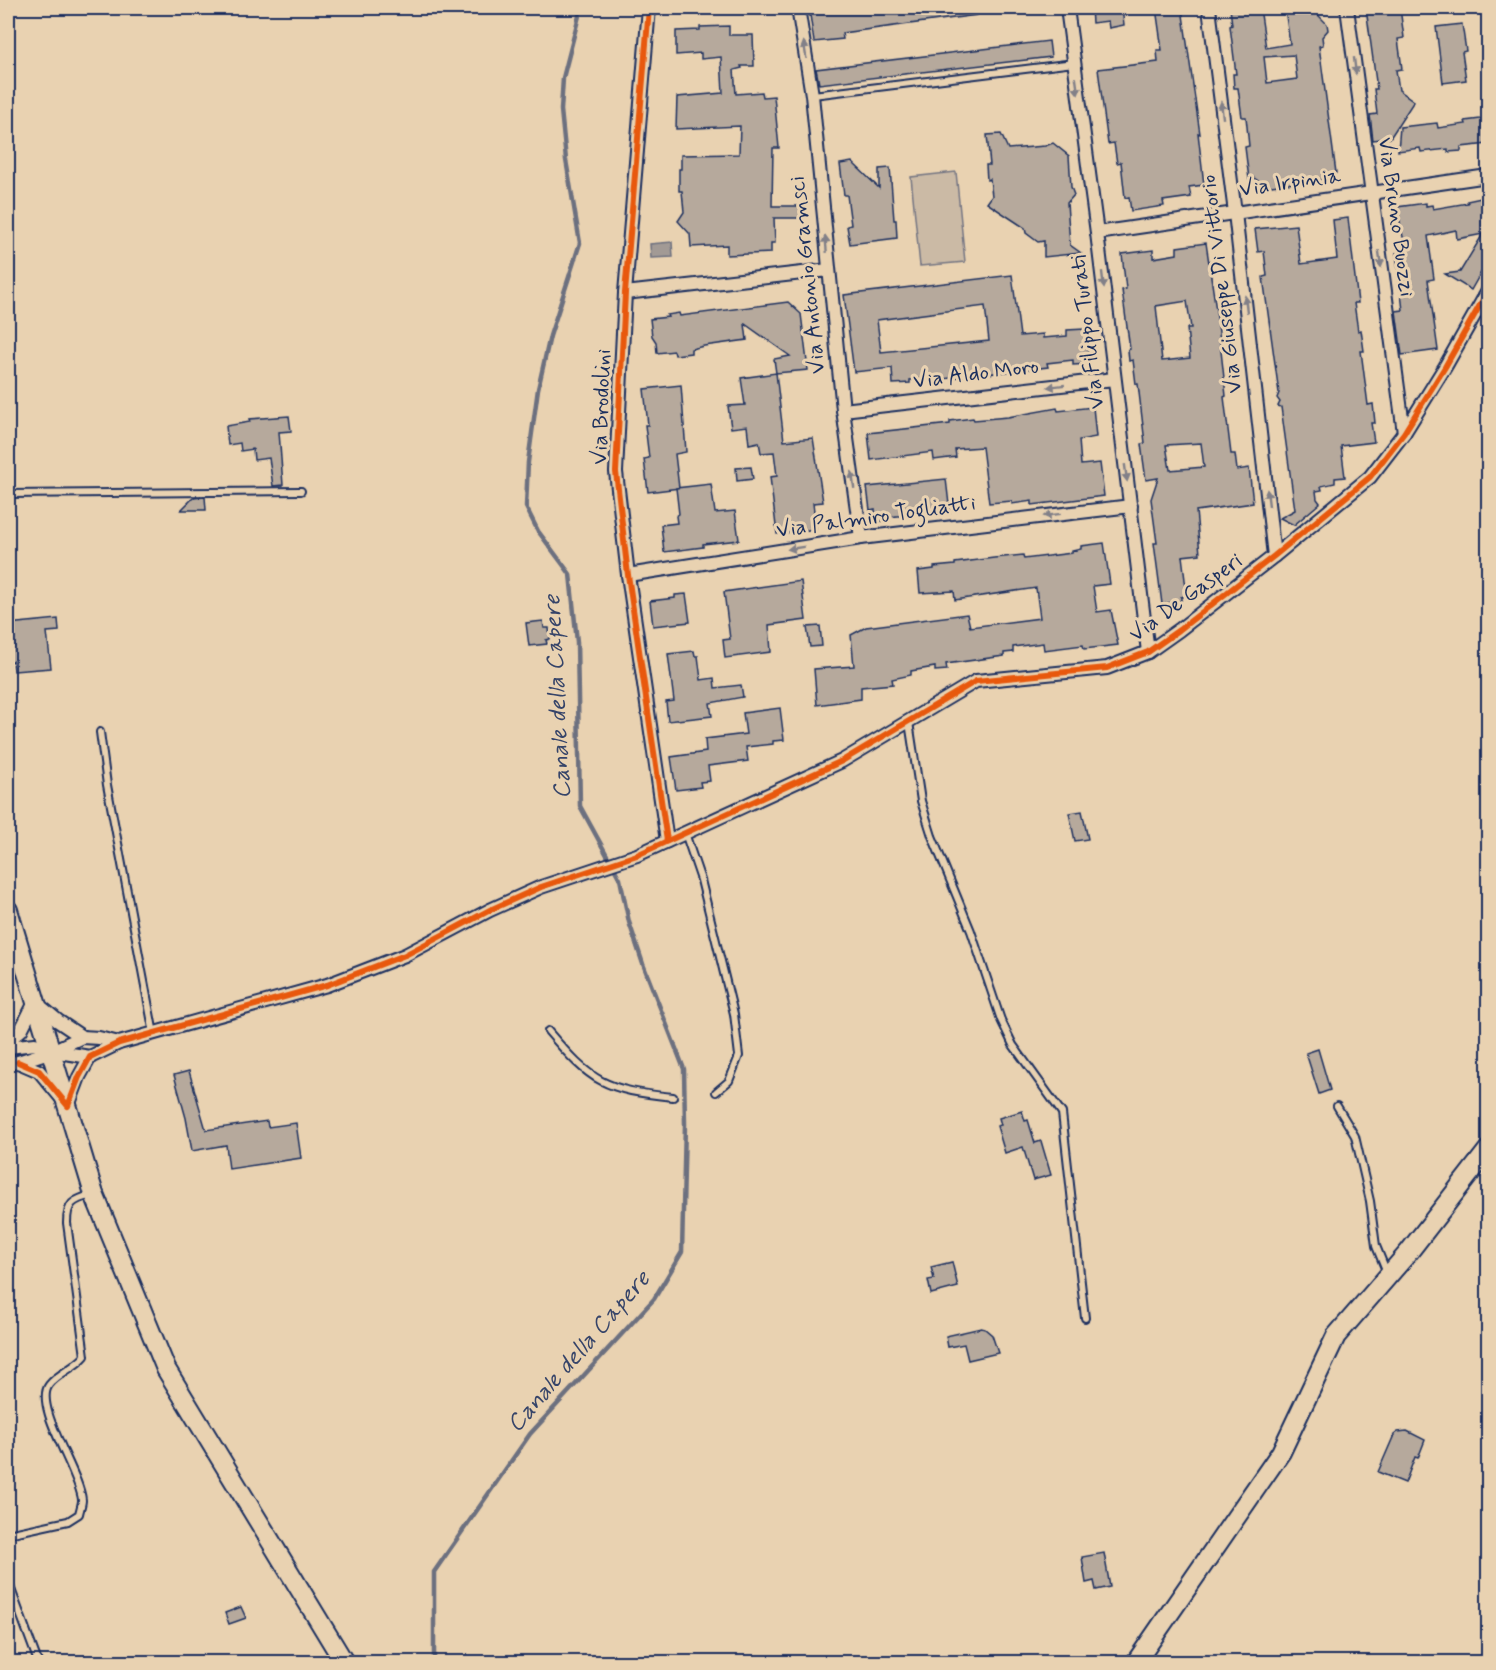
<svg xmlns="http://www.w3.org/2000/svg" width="1496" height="1670" font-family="Mynerve,sans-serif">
	<rect width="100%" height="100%" fill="#e9d2b1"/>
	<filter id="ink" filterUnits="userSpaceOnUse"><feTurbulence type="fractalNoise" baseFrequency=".0167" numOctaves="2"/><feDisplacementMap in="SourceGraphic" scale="12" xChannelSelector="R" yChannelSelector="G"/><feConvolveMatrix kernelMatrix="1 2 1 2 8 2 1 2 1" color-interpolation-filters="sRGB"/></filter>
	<g filter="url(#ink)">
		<polygon fill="#cbbaa5" stroke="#737482" stroke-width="1.5" points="956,172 965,262 920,266 911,177"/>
		<polygon fill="#a29a95" stroke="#6c6f7f" stroke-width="1.5" points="672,242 673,257 651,258 650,244"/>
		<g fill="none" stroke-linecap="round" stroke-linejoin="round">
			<polyline stroke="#6c6f7f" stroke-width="4.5" points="434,1662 434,1572 530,1434 654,1299 682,1252 685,1124 684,1069 643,964 629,922 620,879 580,806 577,642 570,574 538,531 526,507 528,462 538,389 550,336 580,243 566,160 561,110 563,78 581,8"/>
		</g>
		<g fill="#b6a99c" stroke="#1b2f5e" stroke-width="1.5" fill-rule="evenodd">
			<polygon points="809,8 977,8 977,15 842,33 843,39 814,42"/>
			<polygon points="1091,8 1122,8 1124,25 1109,28 1108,21 1092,23"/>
			<polygon points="1156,8 1182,8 1200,134 1198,133 1204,185 1189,187 1191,197 1163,201 1164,206 1131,211 1129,197 1125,198 1121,162 1117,163 1114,143 1108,144 1098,69 1158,62 1157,50 1162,50"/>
			<path d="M1230 8H1260L1266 48 1290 44 1285 9 1288 8H1314V10H1318L1319 16 1327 24 1328 30 1322 37 1323 45 1319 46 1336 173 1325 175 1326 179 1263 187 1261 183 1254 178 1249 179 1245 147 1249 146 1246 117H1242L1238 88H1234L1233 74H1236L1230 26 1232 25ZM1294 55 1297 79 1267 83 1264 57Z"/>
			<polygon points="1366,8 1400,8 1404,38 1398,39 1402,69 1396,70 1399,90 1414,101 1390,138 1373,140 1370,115 1377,114 1374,89 1377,89"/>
			<polygon points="1462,24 1466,51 1462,52 1466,80 1443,83 1436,27"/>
			<polygon points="729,26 729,35 753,35 754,66 741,66 742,68 734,70 736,94 762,92 763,97 774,96 779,148 773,148 772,206 804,206 804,218 774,218 775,243 771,243 771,253 727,255 727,245 691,247 690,234 678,221 684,212 682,191 679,191 679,169 681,169 681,155 739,154 740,126 676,129 677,97 723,93 721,57 701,59 701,53 676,55 676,31 700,30 700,27"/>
			<polygon points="1049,41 1051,57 819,84 816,69"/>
			<polygon points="1488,118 1488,144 1461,147 1461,151 1448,152 1448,149 1421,152 1420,148 1398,151 1400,127 1437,123 1438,128 1466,124 1465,121"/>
			<polygon points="1001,134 1008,149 1045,146 1053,143 1069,156 1071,187 1074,195 1067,203 1070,245 1081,253 1044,257 1044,241 1038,242 1026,233 1025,228 987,203 992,196 990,179 987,180 986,165 990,165 987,135"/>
			<polygon points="852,162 879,188 879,169 890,168 894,220 896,220 897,238 850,244 847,226 851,225 847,195 844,195 840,164"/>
			<polygon points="1481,198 1488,202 1488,260 1471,290 1445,274 1460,272 1483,234 1457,239 1456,230 1428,236 1434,279 1428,280 1438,350 1402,355 1396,311 1403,310 1396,253 1406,252 1397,207 1426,203 1426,206 1432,205 1433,209 1468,203 1467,201"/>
			<polygon points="1348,218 1358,303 1354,303 1358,331 1361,330 1364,351 1361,351 1368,405 1373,404 1375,423 1371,423 1374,442 1341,446 1345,477 1335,478 1335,483 1321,486 1322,490 1316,491 1317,499 1320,503 1294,525 1280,518 1295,510 1281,407 1278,406 1280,402 1277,398 1279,393 1263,277 1267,276 1264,251 1258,252 1255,229 1296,225 1301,264 1337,259 1333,220"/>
			<path d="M1206 243 1218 324 1226 396 1224 397 1231 454H1235L1237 470 1249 468 1253 503 1196 511 1200 554 1182 556 1187 596 1181 597V601L1162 604 1154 543H1157L1151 499 1158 478 1146 480 1141 444 1145 443 1138 384H1136L1133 360 1129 361 1128 350 1130 349 1122 290 1126 289 1122 254 1153 250V258L1177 254V247ZM1187 301 1191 328H1187L1190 358 1162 361 1156 306ZM1201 443 1204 467 1170 470 1166 445Z"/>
			<path d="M1012 275 1020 336 1043 334V338L1067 336V330L1085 329 1089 364 1073 365V360L1047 363 1048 367 934 380V377L910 380V383L893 384 892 368 854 372 844 295ZM985 306 989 341 881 352 877 320Z"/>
			<polygon points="788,302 801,314 808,370 776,373 774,359 790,356 745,324 747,340 704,346 691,349 691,353 675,355 674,351 657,353 656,342 652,336 650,319 668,317 667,315 679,313 680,316"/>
			<polygon points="776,373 784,441 813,438 823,502 813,503 816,529 777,534 770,477 777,476 774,452 761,453 759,442 749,444 747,426 731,428 728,406 745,405 741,378"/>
			<polygon points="681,385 686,452 675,454 679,488 648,492 644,459 649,458 645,425 648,425 644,389"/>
			<polygon points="1093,407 1096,437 1079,440 1081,465 1100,463 1104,496 1032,505 1032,501 1012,504 1012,501 989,503 982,447 955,449 956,457 934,460 933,452 871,460 868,433 950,424 950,421 973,418 974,420 1008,417 1057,408 1058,411"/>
			<polygon points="289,416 291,431 279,432 283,485 273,486 269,458 254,460 253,449 241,451 240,443 228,445 226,426 250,422 249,419"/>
			<polygon points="751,467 753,479 737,481 736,468"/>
			<polygon points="946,479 950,513 925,516 924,513 889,517 890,520 876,522 875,509 870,510 867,487"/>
			<polygon points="711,484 715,513 735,511 739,540 703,544 703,547 664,552 661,525 677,523 676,516 679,514 676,488"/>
			<polygon points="205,497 206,510 181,510 193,498"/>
			<polygon points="1104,543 1110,584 1093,586 1097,612 1111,610 1118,645 1084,649 1083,645 1044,650 1043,643 1013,647 1013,652 1004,653 1004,656 946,664 947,670 935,671 935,667 911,671 911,675 892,679 893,684 861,687 861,699 817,705 814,669 854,666 851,635 866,627 967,614 970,627 1040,618 1036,588 955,600 954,591 920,593 918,571 934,569 934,567 955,565 955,563 994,558 1023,555 1024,559 1072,553 1072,551 1081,549 1081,546"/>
			<polygon points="801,581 806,620 769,625 771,652 725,658 723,640 730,639 724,592"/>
			<polygon points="686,594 690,622 653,626 650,601 675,598 675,595"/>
			<polygon points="58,619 59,631 47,632 51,668 14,671 13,661 8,662 8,624"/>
			<polygon points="543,621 544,628 549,628 550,639 546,640 547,644 529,646 526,623"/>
			<polygon points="820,626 822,646 810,647 807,627"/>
			<polygon points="694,651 695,656 698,656 701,680 714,678 715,688 741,685 743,697 710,703 712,716 668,721 666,702 674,701 668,654"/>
			<polygon points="780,708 784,740 773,741 773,744 746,747 748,761 708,766 710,781 700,782 701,787 676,790 671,757 706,752 705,739 746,734 743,713"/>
			<polygon points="1082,811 1088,839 1075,841 1069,813"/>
			<polygon points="1318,1049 1330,1090 1319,1094 1306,1053"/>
			<polygon points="189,1071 206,1130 267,1121 268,1127 296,1123 301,1158 229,1169 226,1145 192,1151 186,1118 174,1075"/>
			<polygon points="1022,1111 1025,1121 1028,1120 1035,1143 1041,1141 1051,1175 1033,1180 1023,1147 1005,1153 997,1126 1001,1125 999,1118"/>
			<polygon points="952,1262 958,1287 931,1294 928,1280 934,1279 931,1267"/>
			<polygon points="981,1328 985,1329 992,1335 998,1353 968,1360 964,1344 948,1347 946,1336"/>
			<polygon points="1407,1431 1425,1440 1418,1458 1415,1457 1405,1483 1378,1472 1394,1435 1398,1432"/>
			<polygon points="1104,1553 1110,1587 1096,1590 1094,1581 1086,1583 1082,1557"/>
			<polygon points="241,1607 246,1618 229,1624 225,1613"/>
		</g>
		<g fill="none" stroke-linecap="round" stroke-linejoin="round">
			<defs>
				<g id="lane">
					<polyline points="813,95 1074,63"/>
					<polyline points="8,494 301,491"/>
					<polyline points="909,722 921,801 932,836 971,931 1001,1020 1013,1045 1062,1113 1085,1318"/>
					<polyline points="100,732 107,785 154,1034"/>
					<polyline points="685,833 701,880 734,1014 739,1056 729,1081 716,1092"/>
					<path d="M548 1031C592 1083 605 1090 673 1097"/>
					<polyline points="1337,1106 1355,1136 1370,1201 1376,1246 1387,1273"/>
					<path d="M8 1534 68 1521 79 1514C80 1509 82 1504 82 1500 80 1473 33 1406 49 1385 58 1373 75 1368 85 1356L67 1223C67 1203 73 1200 91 1195"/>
					<polyline points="8,1581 38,1662"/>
				</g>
				<g id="street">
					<polyline points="649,8 625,293 616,472 628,575 667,841"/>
					<polyline points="798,8 812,95 843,410 861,538"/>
					<polyline points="1067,8 1097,233 1148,652"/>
					<polyline points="1209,8 1235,213 1274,556"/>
					<polyline points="1347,8 1404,433"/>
					<polyline points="1097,233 1488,176"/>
					<polyline points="625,293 829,270"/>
					<polyline points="843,410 1114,379"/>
					<polyline points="628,575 861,538 1131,506"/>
					<polyline points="8,1041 21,1030 35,1002 58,1021 82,1037"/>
					<polyline points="8,1047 35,1044 52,1051 90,1057"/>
					<polyline points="18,1062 39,1071 68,1106 79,1077 90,1057 119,1043 327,985 405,955 490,910 541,887 637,855 842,761 976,681 1107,668 1148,652 1179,630 1274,556 1370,477 1404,433 1445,367 1488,291"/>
					<polyline points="8,1063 18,1062 52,1051 82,1037 99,1038 119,1043"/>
				</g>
				<g id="secondary">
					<polyline points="8,910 94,1194 166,1369 344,1662"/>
					<polyline points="1136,1662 1281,1452 1336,1336 1408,1253 1488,1150"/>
				</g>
			</defs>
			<use href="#lane" stroke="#1b2f5e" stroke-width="10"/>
			<use href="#street" stroke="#1b2f5e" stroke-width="16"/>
			<use href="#secondary" stroke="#1b2f5e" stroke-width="22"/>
			<use href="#lane" stroke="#e9d2b1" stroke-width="6"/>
			<use href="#street" stroke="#e9d2b1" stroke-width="12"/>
			<use href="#secondary" stroke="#e9d2b1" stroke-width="18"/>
			<defs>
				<g id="cycleway">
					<polyline points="649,8 625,293 616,472 628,575 667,841"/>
					<polyline points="18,1062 39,1071 68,1106 79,1077 90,1057 119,1043 327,985 405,955 490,910 541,887 637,855 842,761 976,681 1107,668 1148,652 1179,630 1274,556 1370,477 1404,433 1445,367 1488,291"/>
				</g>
			</defs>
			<use href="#cycleway" stroke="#e9d2b1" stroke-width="10"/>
			<use href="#cycleway" stroke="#e8590c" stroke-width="6"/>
		</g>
		<defs><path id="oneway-solid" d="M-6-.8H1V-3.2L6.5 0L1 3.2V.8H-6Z" transform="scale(1.5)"/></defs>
		<g fill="#828088">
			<use href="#oneway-solid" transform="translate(805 50) rotate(-99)"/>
			<use href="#oneway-solid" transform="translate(1355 66) rotate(83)"/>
			<use href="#oneway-solid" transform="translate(1077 86) rotate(82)"/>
			<use href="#oneway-solid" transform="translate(1222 110) rotate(-97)"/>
			<use href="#oneway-solid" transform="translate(826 244) rotate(-95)"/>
			<use href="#oneway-solid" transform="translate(1380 259) rotate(82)"/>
			<use href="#oneway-solid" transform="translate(1103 280) rotate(83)"/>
			<use href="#oneway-solid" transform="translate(1246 304) rotate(-97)"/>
			<use href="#oneway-solid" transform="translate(1056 386) rotate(173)"/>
			<use href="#oneway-solid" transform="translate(1126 473) rotate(82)"/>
			<use href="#oneway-solid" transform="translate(853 480) rotate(-98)"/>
			<use href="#oneway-solid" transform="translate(1268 498) rotate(-97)"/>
			<use href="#oneway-solid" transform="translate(1052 515) rotate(173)"/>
			<use href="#oneway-solid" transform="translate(796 548) rotate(171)"/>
		</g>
	</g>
	<g text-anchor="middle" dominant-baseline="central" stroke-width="6" stroke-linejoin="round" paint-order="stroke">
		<g font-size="22" fill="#1b2f5e" stroke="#e9d2b1">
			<text transform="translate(1290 183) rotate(-8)">Via Irpinia</text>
			<text transform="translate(1396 217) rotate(82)">Via Bruno Buozzi</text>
			<text transform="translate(808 275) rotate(-96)">Via Antonio Gramsci</text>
			<text transform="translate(1222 284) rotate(-97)">Via Giuseppe Di Vittorio</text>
			<text transform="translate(1088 332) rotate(-97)">Via Filippo Turati</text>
			<text transform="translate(976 374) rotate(-7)">Via Aldo Moro</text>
			<text transform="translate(602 407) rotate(-88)">Via Brodolini</text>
			<text transform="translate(876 517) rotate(-8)">Via Palmiro Togliatti</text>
			<text transform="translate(1186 598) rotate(-36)">Via De Gasperi</text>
		</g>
		<g font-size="24" font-style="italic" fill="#364469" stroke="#e9d2b1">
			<text transform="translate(558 697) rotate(-93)">Canale della Capere</text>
			<text transform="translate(579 1352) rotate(-49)">Canale della Capere</text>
		</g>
	</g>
	<rect width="1496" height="1670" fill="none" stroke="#e9d2b1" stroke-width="30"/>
	<rect x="15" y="15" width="1466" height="1640" fill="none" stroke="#1b2f5e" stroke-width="2" filter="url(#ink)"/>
</svg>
